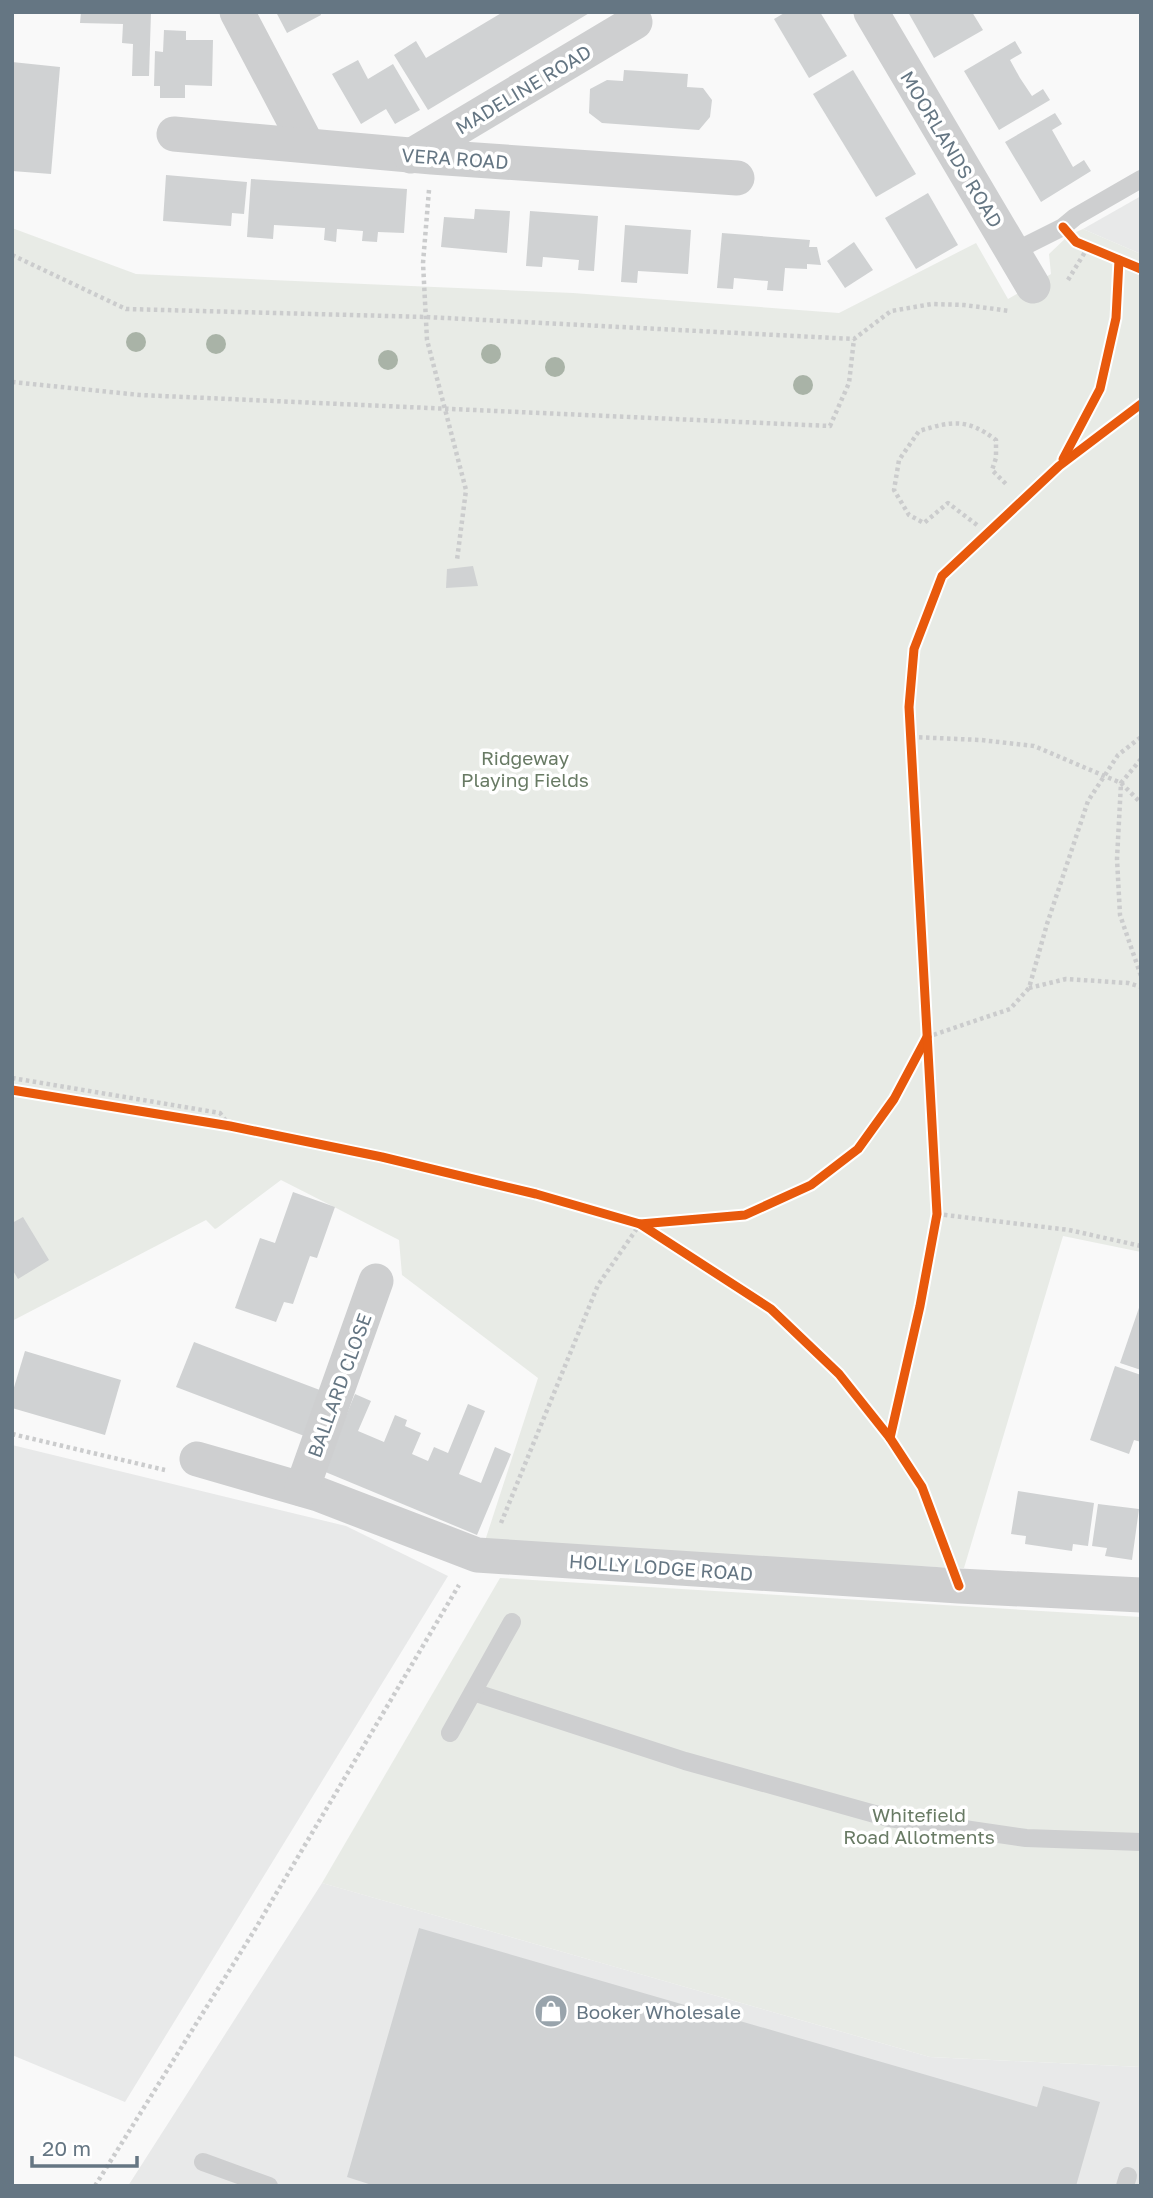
<svg xmlns="http://www.w3.org/2000/svg" width="1153" height="2198" font-family="'Golos Text',sans-serif">
	<rect width="100%" height="100%" fill="#f9f9f9"/>
	<g fill="#e8e9e9">
		<polygon points="1141,196 1141,254 1083,229"/>
		<polygon points="12,1445 346,1526 448,1576 125,2102 12,2055"/>
		<polygon points="322,1883 930,2057 1141,2067 1141,2186 128,2186"/>
	</g>
	<g fill="#e8ebe6">
		<polygon points="12,228 136,274 573,293 839,313 976,243 1008,299 1051,274 1049,254 1069,235 1083,229 1141,254 1141,1252 1063,1236 964,1568 482,1550 538,1378 402,1275 399,1240 281,1180 217,1228 215,1229 206,1220 12,1321"/>
		<polygon points="500,1578 1141,1617 1141,2067 930,2057 322,1883"/>
	</g>
	<g fill="#d0d2d3">
		<polygon points="81,12 151,12 149,76 132,76 133,44 122,43 123,24 80,23"/>
		<polygon points="276,12 320,12 321,15 287,33"/>
		<polygon points="503,12 591,12 428,110 394,55 416,41 426,58"/>
		<polygon points="786,12 820,12 847,56 809,78 774,19"/>
		<polygon points="908,12 972,12 983,30 934,58"/>
		<polygon points="164,30 186,31 186,40 213,40 212,86 185,85 185,98 160,98 160,86 154,86 155,51 163,52"/>
		<polygon points="1015,41 1022,53 1010,60 1020,78 1032,96 1043,89 1050,100 999,130 964,71"/>
		<polygon points="358,60 368,79 393,64 420,110 395,124 386,109 361,124 332,74"/>
		<polygon points="12,62 60,67 51,174 12,171"/>
		<polygon points="624,70 688,74 687,87 703,88 712,100 710,117 699,130 602,123 589,113 590,89 607,80 623,81"/>
		<polygon points="853,70 916,174 876,197 813,94"/>
		<polygon points="1055,113 1062,124 1052,130 1073,167 1084,160 1091,171 1041,202 1005,142"/>
		<polygon points="166,175 247,182 244,214 232,213 231,226 163,221"/>
		<polygon points="251,179 407,189 404,233 378,232 377,242 362,241 363,231 337,229 336,242 324,240 325,228 274,225 273,239 247,237"/>
		<polygon points="928,193 958,245 916,269 885,218"/>
		<polygon points="475,209 510,211 507,253 441,247 444,217 474,219"/>
		<polygon points="530,211 598,216 594,271 578,270 579,260 543,257 542,267 526,266"/>
		<polygon points="625,225 691,230 688,274 638,271 637,283 621,282"/>
		<polygon points="722,233 810,240 809,247 817,247 821,265 807,264 807,269 785,268 783,291 767,290 768,281 734,278 733,289 717,288"/>
		<polygon points="854,242 873,270 845,288 827,261"/>
		<polygon points="473,566 478,586 446,588 447,569"/>
		<polygon points="293,1192 335,1207 317,1258 310,1256 293,1304 284,1302 276,1322 235,1308 260,1238 275,1243"/>
		<polygon points="23,1217 49,1260 18,1279 12,1269 12,1223"/>
		<polygon points="1141,1302 1141,1370 1120,1363"/>
		<polygon points="194,1342 325,1392 307,1437 176,1387"/>
		<polygon points="25,1351 121,1380 105,1435 12,1408 12,1394"/>
		<polygon points="1115,1366 1141,1375 1141,1442 1134,1440 1129,1454 1090,1440"/>
		<polygon points="355,1394 371,1401 358,1431 384,1442 395,1415 407,1420 405,1426 421,1433 412,1454 428,1461 434,1447 448,1453 468,1404 485,1411 459,1474 481,1483 495,1447 511,1454 477,1535 323,1471"/>
		<polygon points="1018,1491 1094,1503 1088,1546 1073,1544 1072,1551 1025,1544 1026,1536 1011,1534"/>
		<polygon points="1098,1504 1139,1509 1132,1560 1105,1556 1107,1548 1092,1546"/>
		<polygon points="419,1928 1037,2107 1043,2086 1100,2102 1076,2186 375,2186 347,2177"/>
	</g>
	<g fill="none" stroke-linecap="round" stroke-linejoin="round">
		<g stroke="#cbcccd" stroke-width="4.5" stroke-dasharray="3.5 3.5" stroke-linecap="butt">
			<polyline points="429,190 423,263 427,340 466,490 457,560"/>
			<polyline points="12,255 126,309 426,317 854,339 891,311 932,304 964,305 1010,311"/>
			<polyline points="1068,280 1088,247"/>
			<polyline points="12,382 140,395 830,426 849,383 854,339"/>
			<path d="M977 525 948 503 924 523 909 515 894 490 899 460 919 431C952 421 967 418 996 440V458L992 470 1007 485"/>
			<polyline points="912,737 981,740 1034,746 1121,783 1141,803"/>
			<polyline points="1141,759 1121,783 1117,859 1120,915 1141,976"/>
			<polyline points="1029,988 1066,979 1128,983 1141,987"/>
			<polyline points="927,1037 1010,1009 1029,988 1047,924 1088,801 1118,755 1141,737"/>
			<polyline points="12,1078 220,1113 230,1126"/>
			<polyline points="937,1214 1069,1230 1141,1246"/>
			<polyline points="12,1434 165,1470"/>
			<polyline points="501,1523 598,1285 640,1224"/>
			<polyline points="95,2186 254,1931 459,1585"/>
		</g>
		<g stroke="#cecfd0" stroke-width="18">
			<polyline points="1013,252 1063,227 1075,217 1141,179"/>
			<polyline points="473,1692 685,1761 889,1818 1026,1838 1141,1842"/>
			<polyline points="450,1733 512,1622"/>
			<polyline points="203,2162 269,2186"/>
			<polyline points="1125,2186 1128,2176"/>
		</g>
		<g stroke="#cecfd0" stroke-width="35">
			<polyline points="237,12 307,145"/>
			<polyline points="871,12 1033,286"/>
			<polyline points="174,134 432,157 737,178"/>
			<polyline points="411,156 635,22"/>
			<polyline points="197,1459 318,1494 477,1555 959,1586 1141,1595"/>
			<polyline points="302,1489 376,1281"/>
		</g>
		<defs>
			<g id="cycleway">
				<polyline points="1063,227 1076,242 1141,269"/>
				<polyline points="1063,459 1100,389 1116,318 1119,260"/>
				<polyline points="12,1090 230,1126 382,1157 536,1194 640,1224 771,1309 839,1374 890,1438 922,1487 959,1586"/>
				<polyline points="640,1224 745,1215 811,1185 858,1149 894,1099 927,1037"/>
				<polyline points="890,1438 920,1306 937,1214 909,707 914,649 942,576 1059,466 1141,404"/>
			</g>
		</defs>
		<use href="#cycleway" stroke="#fff" stroke-width="13"/>
		<use href="#cycleway" stroke="#e8590c" stroke-width="9"/>
	</g>
	<g fill="#a9b3a7">
		<circle cx="136" cy="342" r="10"/>
		<circle cx="216" cy="344" r="10"/>
		<circle cx="491" cy="354" r="10"/>
		<circle cx="388" cy="360" r="10"/>
		<circle cx="555" cy="367" r="10"/>
		<circle cx="803" cy="385" r="10"/>
	</g>
	<defs>
		<symbol id="shop-disc" viewBox="-11 -11 22 22"><circle r="9.5" fill="#99a4ac" stroke="#fff"/><path d="M-5-2.5h2.3a2.7 3.5 0 0 1 5.4 0H5L5.5 6h-11ZM-1.5-2.5h3a1.5 2.3 0 0 0-3 0Z" fill="#fff"/></symbol>
	</defs>
	<g fill-rule="evenodd">
		<use href="#shop-disc" x="532" y="1992" width="38" height="38"/>
	</g>
	<g text-anchor="middle" dominant-baseline="central" stroke-width="7" stroke-linejoin="round" paint-order="stroke">
		<g font-size="19" fill="#657683" stroke="#fff">
			<text transform="translate(523 89) rotate(-31)">MADELINE ROAD</text>
			<text transform="translate(952 149) rotate(59)">MOORLANDS ROAD</text>
			<text transform="translate(455 158) rotate(4)">VERA ROAD</text>
			<text transform="translate(339 1385) rotate(-70)">BALLARD CLOSE</text>
			<text transform="translate(661 1567) rotate(4)">HOLLY LODGE ROAD</text>
		</g>
		<g font-size="19" fill="#687a64" stroke="#fff">
			<text x="525" y="757">Ridgeway<tspan x="525" dy="22">Playing Fields</tspan></text>
			<text x="919" y="1814">Whitefield<tspan x="919" dy="22">Road Allotments</tspan></text>
		</g>
		<g font-size="19" fill="#657683" stroke="#fff" text-anchor="start">
			<text x="576" y="2011">Booker Wholesale</text>
		</g>
	</g>
	<rect width="1153" height="2198" fill="none" stroke="#657683" stroke-width="28"/>
	<path d="M32 2156v10h105v-10" fill="none" stroke="#657683" stroke-width="3.5"/>
	<text x="42" y="2156" font-size="21" fill="#657683" stroke="#ffffff" stroke-width="5" paint-order="stroke">20 m</text>
</svg>
